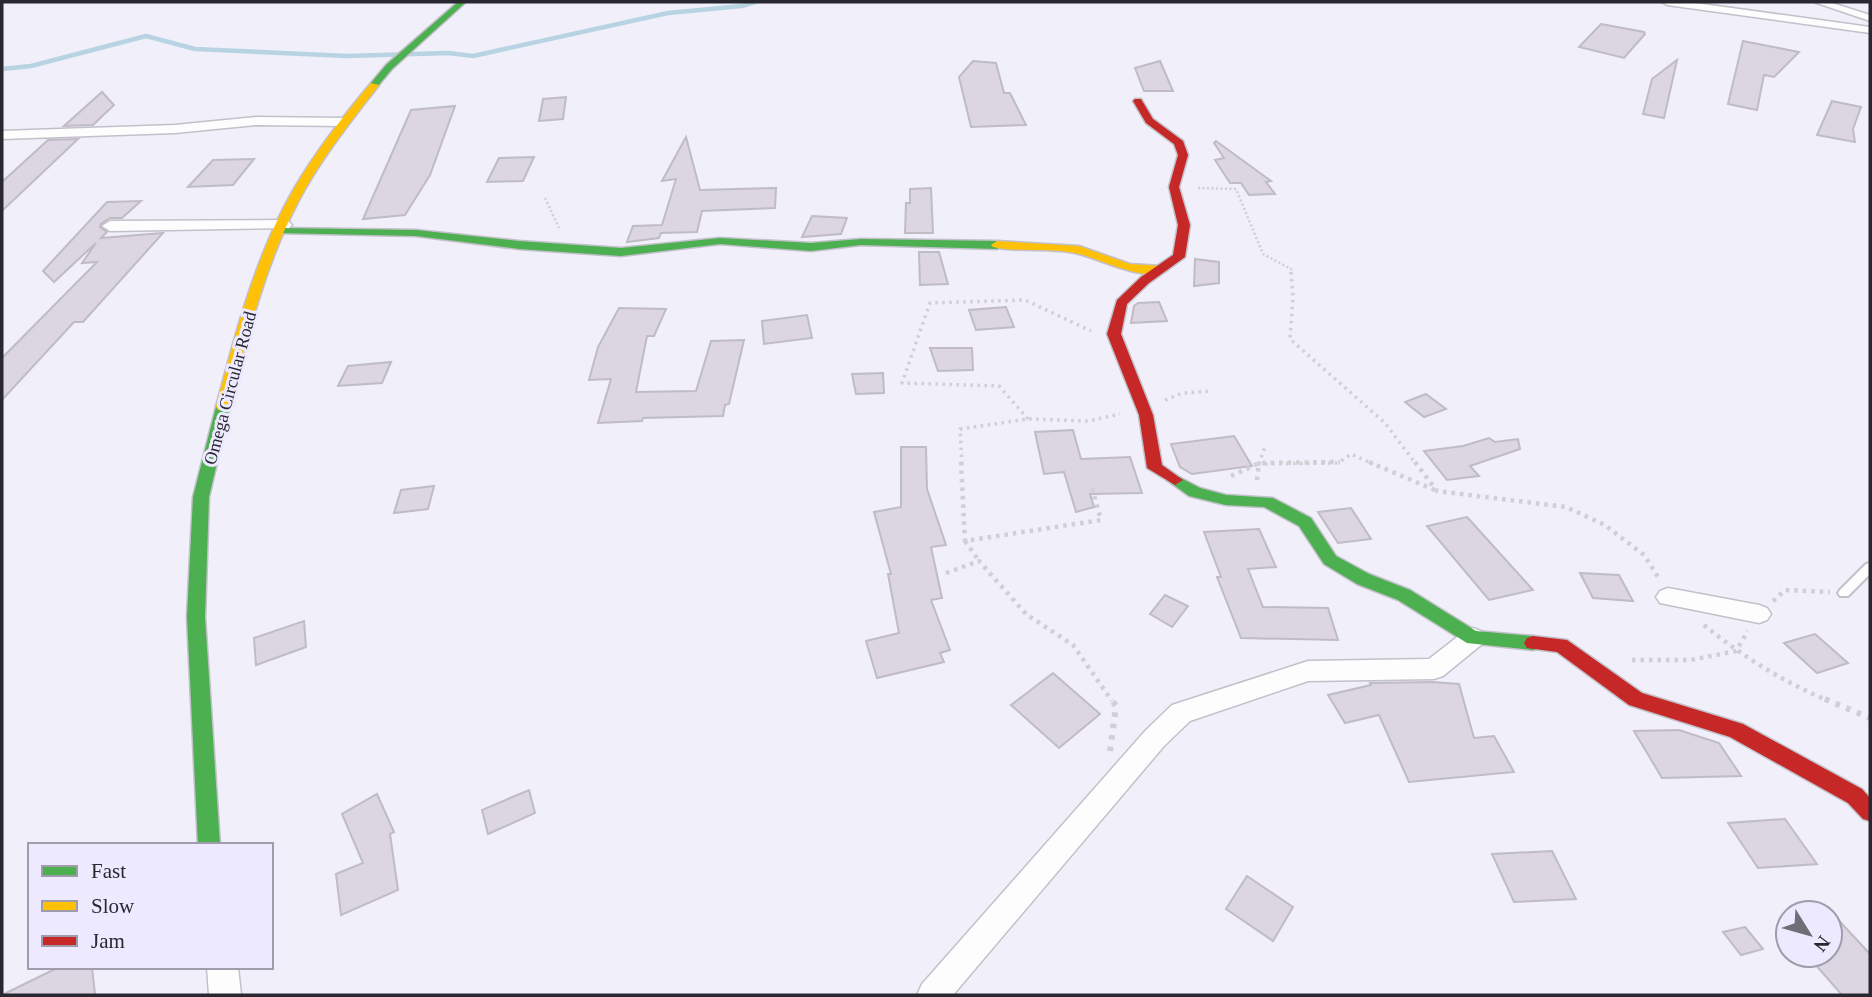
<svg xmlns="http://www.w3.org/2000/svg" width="1872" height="997" font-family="'Times New Roman',serif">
	<rect width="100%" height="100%" fill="#f0effa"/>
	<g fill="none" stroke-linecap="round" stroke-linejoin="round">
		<polyline stroke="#b8d4e2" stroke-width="4.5" points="2,69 31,66 146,36 195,49 347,56 448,53 473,56 668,13 742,6 755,2"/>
	</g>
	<g fill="#dbd6e1" stroke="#bfbcc4" stroke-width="2">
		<polygon points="1601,24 1644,32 1645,34 1624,58 1579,47"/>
		<polygon points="1743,41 1799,52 1774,77 1764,75 1757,110 1728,104"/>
		<polygon points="1677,60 1664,118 1643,114 1652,79"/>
		<polygon points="973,61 996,63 1004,93 1010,93 1026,125 971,127 959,77"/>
		<polygon points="1160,61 1173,91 1144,91 1135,68"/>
		<polygon points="102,92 114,105 93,125 64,126"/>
		<polygon points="566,97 563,119 539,121 543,99"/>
		<polygon points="1832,101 1861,107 1853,129 1855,142 1817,135"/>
		<polygon points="455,106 430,175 405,215 363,219 411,110"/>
		<polygon points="686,137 700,190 776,188 775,208 702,211 697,232 661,233 659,238 627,242 633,226 662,225 676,179 662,181"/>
		<polygon points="78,139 2,211 2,182 48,140"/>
		<polygon points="1216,141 1271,181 1266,182 1275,194 1249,195 1241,183 1230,183 1215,160 1224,158 1214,143"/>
		<polygon points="534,157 523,181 487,182 499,158"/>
		<polygon points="254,159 233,185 188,187 213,160"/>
		<polygon points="931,188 933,233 905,233 906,203 910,203 910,189"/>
		<polygon points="141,201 122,218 110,218 101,224 100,227 107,232 101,238 163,233 83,322 74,322 2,400 2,358 97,262 82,263 96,243 54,282 43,271 107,202"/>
		<polygon points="812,216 847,218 841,234 802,237"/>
		<polygon points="919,252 939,252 948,284 920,285"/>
		<polygon points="1195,259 1219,262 1219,283 1194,286"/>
		<polygon points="1159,302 1167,321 1131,323 1134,306 1138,303"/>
		<polygon points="1006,307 1014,327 976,330 969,310"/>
		<polygon points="619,308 666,309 654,336 647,336 636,392 696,391 711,341 744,340 729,404 725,405 723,416 643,418 642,421 598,423 611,379 589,380 598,347"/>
		<polygon points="807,315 812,338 764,344 762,321"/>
		<polygon points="930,348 972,348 973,370 938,371"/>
		<polygon points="391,362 382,383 338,386 348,366"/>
		<polygon points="883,373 884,393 856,394 852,374"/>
		<polygon points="1426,394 1446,409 1424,417 1405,402"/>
		<polygon points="1073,430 1081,459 1130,457 1142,493 1090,494 1094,507 1076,512 1064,472 1044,474 1035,432"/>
		<polygon points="1234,436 1252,466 1192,474 1180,467 1171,444"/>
		<polygon points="1489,438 1495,442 1518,439 1520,449 1470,466 1479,476 1447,480 1424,451 1463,446"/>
		<polygon points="901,447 926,447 927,489 946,545 931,547 942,598 931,600 950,650 940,653 944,662 877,678 866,641 899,633 888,574 891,574 874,512 901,507"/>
		<polygon points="434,486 428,509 394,513 401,490"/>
		<polygon points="1351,508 1371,539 1338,543 1318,512"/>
		<polygon points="1467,517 1533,590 1489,600 1427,526"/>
		<polygon points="1259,529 1276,567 1248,569 1263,607 1328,608 1338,640 1241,638 1217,577 1221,577 1204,532"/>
		<polygon points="1580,573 1619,575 1633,601 1593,598"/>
		<polygon points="1165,595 1188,606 1172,627 1150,614"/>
		<polygon points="304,621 306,647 256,665 254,638"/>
		<polygon points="1815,634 1848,663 1817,673 1784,643"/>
		<polygon points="1053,673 1100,714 1059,748 1011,705"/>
		<polygon points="1432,682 1459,684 1474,738 1494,736 1514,772 1409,782 1379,715 1345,723 1328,695 1371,685 1370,683"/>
		<polygon points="1679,730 1719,743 1741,776 1662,778 1634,731"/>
		<polygon points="529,790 535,813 488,834 482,810"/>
		<polygon points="377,794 394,832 390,834 398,890 341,915 336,874 363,863 342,814"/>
		<polygon points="1785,819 1817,864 1758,868 1728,823"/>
		<polygon points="1552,851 1576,899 1514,902 1492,854"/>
		<polygon points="1247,876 1293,907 1273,941 1226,909"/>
		<polygon points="1830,911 1870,954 1870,995 1842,995 1807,955 1830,955"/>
		<polygon points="1745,927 1763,949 1741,955 1723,932"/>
		<polygon points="59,967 92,967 95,995 2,995"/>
	</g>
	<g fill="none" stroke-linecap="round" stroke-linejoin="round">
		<defs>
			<polygon id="lane" points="1870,563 1870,574 1848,596 1840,596 1838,593 1840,590 1866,564"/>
			<g id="street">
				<polygon points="1662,2 1688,2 1870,27 1870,33 1667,5"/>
				<polygon points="1814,2 1829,2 1870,15 1870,21"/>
				<polygon points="256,117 343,118 349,122 343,126 256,125 175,133 2,139 2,131 175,125"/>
				<polygon points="284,220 289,222 292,225 289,228 110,231 102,226 110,221"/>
				<polygon points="1668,588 1759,605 1767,608 1771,614 1767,620 1759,623 1660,603 1656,597 1660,591"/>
				<polygon points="1473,628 1481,631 1485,638 1481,645 1443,676 1434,679 1308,681 1190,721 1164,746 953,995 917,995 922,984 1146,730 1172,705 1308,661 1429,659 1465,631"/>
				<polygon points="207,967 238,967 241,995 209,995"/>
			</g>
			<g id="fast">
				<polygon points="458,2 466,2 392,69 377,87 371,87 371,83 386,65"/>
				<polygon points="281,228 416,230 519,241 621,248 720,238 811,243 861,239 997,241 1003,245 997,249 861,245 811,251 720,244 621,256 519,249 416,236 277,233 275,231"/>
				<polygon points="223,403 230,407 209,497 205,617 220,845 198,845 187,617 193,497 216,407"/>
				<polygon points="1175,475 1200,488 1226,495 1273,498 1311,518 1336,556 1369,574 1410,590 1476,631 1533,636 1539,638 1542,643 1539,648 1533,650 1467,643 1398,600 1357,584 1324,564 1299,526 1264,507 1226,505 1189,496 1167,480"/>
			</g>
			<g id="slow">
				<path d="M371 83 379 85C349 124 319 161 297 204 264 268 247 338 230 407L228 410H218L216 407C234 338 252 269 285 205 308 161 339 121 371 83Z"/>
				<path d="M997 241 1079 246 1130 264 1161 266 1167 270C1149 284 1100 259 1079 254 1052 247 1021 253 993 247L991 245Z"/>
			</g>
			<g id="jam">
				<polygon points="1135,99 1141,99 1153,119 1183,141 1188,155 1179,187 1190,225 1185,257 1149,283 1127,304 1121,334 1153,415 1162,465 1183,480 1175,485 1147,468 1139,415 1107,334 1117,300 1141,277 1173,255 1178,225 1169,187 1178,155 1174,144 1146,123 1133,101"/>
				<polygon points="1533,636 1567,640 1642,693 1743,724 1862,789 1870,798 1870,821 1863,819 1848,803 1730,737 1629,705 1557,652 1527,648 1524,643 1527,638"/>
			</g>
		</defs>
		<use href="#lane" stroke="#c2c1ca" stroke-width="4"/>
		<use href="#street" stroke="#c2c1ca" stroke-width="3"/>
		<use href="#fast" stroke="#c2c1ca" stroke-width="3"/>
		<use href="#slow" stroke="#c2c1ca" stroke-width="3"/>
		<use href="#jam" stroke="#c2c1ca" stroke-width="3"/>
		<g stroke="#d0cfd4" stroke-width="2.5" stroke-dasharray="2 2.5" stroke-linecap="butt">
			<polyline points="1198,188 1236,189 1263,254 1291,269 1291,274"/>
			<polyline points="545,198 559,228"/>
		</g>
		<g stroke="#d0cfd4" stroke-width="3.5" stroke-dasharray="2.5 4.5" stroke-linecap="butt">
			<polyline points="1291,272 1293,297 1290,339 1385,423 1416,464"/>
			<polyline points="1165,400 1183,393 1212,391"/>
			<polyline points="1028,419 999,386 902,383 930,303 1025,300 1091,331"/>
			<polyline points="962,464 960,429 1028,419 1089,421 1120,414"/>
			<polyline points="1258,464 1338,463 1351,454 1373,464"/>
			<polyline points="1259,464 1266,444"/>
		</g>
		<g stroke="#d0cfd4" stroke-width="4.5" stroke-dasharray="3.5 5" stroke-linecap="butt">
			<polyline points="961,462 965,541 1101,520 1092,488"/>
			<polyline points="1369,462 1437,491"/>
			<polyline points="1415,462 1437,491 1566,507 1605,525 1644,555 1660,580"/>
			<polyline points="1231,476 1259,463 1340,462"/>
			<polyline points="1257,480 1259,462"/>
			<polyline points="965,541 979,561"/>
			<polyline points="946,573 979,561 1026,614 1073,645 1112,701"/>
			<polyline points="1773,601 1785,590 1830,592"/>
			<path d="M1704 625C1742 656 1783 682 1829 701"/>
			<polyline points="1632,660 1691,660 1736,651 1748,631"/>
		</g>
		<g stroke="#d0cfd4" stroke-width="6" stroke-dasharray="4.5 7" stroke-linecap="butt">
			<polyline points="1825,699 1870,718"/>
			<polyline points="1110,751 1116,706 1111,699"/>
		</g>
		<use href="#lane" fill="#fdfdfe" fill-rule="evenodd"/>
		<use href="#street" fill="#fdfdfe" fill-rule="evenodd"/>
		<use href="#fast" fill="#4caf50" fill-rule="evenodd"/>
		<use href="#slow" fill="#ffc107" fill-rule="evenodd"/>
		<use href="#jam" fill="#c62828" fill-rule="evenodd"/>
	</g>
	<g text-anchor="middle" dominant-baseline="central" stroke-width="6" stroke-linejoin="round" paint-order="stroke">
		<g font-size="18" fill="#292830" stroke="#edeaff">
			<text transform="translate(230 388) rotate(-75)">Omega Circular Road</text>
		</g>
	</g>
	<rect width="1872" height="997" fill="none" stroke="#292830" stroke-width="7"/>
	<rect x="28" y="843" width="245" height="126" fill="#edeaff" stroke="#9f9cac" stroke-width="2"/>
	<rect x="42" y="866" width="35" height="10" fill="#4caf50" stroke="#9f9cac" stroke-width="2"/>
	<text x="91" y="878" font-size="21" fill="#292830">Fast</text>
	<rect x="42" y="901" width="35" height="10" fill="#ffc107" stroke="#9f9cac" stroke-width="2"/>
	<text x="91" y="913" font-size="21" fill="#292830">Slow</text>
	<rect x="42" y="936" width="35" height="10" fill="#c62828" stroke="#9f9cac" stroke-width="2"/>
	<text x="91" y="948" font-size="21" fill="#292830">Jam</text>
	<g transform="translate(1809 934) rotate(127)"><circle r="33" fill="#edeaff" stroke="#9f9cac" stroke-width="2"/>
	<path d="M0-5L12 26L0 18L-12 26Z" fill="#6f6e77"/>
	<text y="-10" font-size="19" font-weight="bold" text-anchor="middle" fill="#292830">N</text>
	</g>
</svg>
